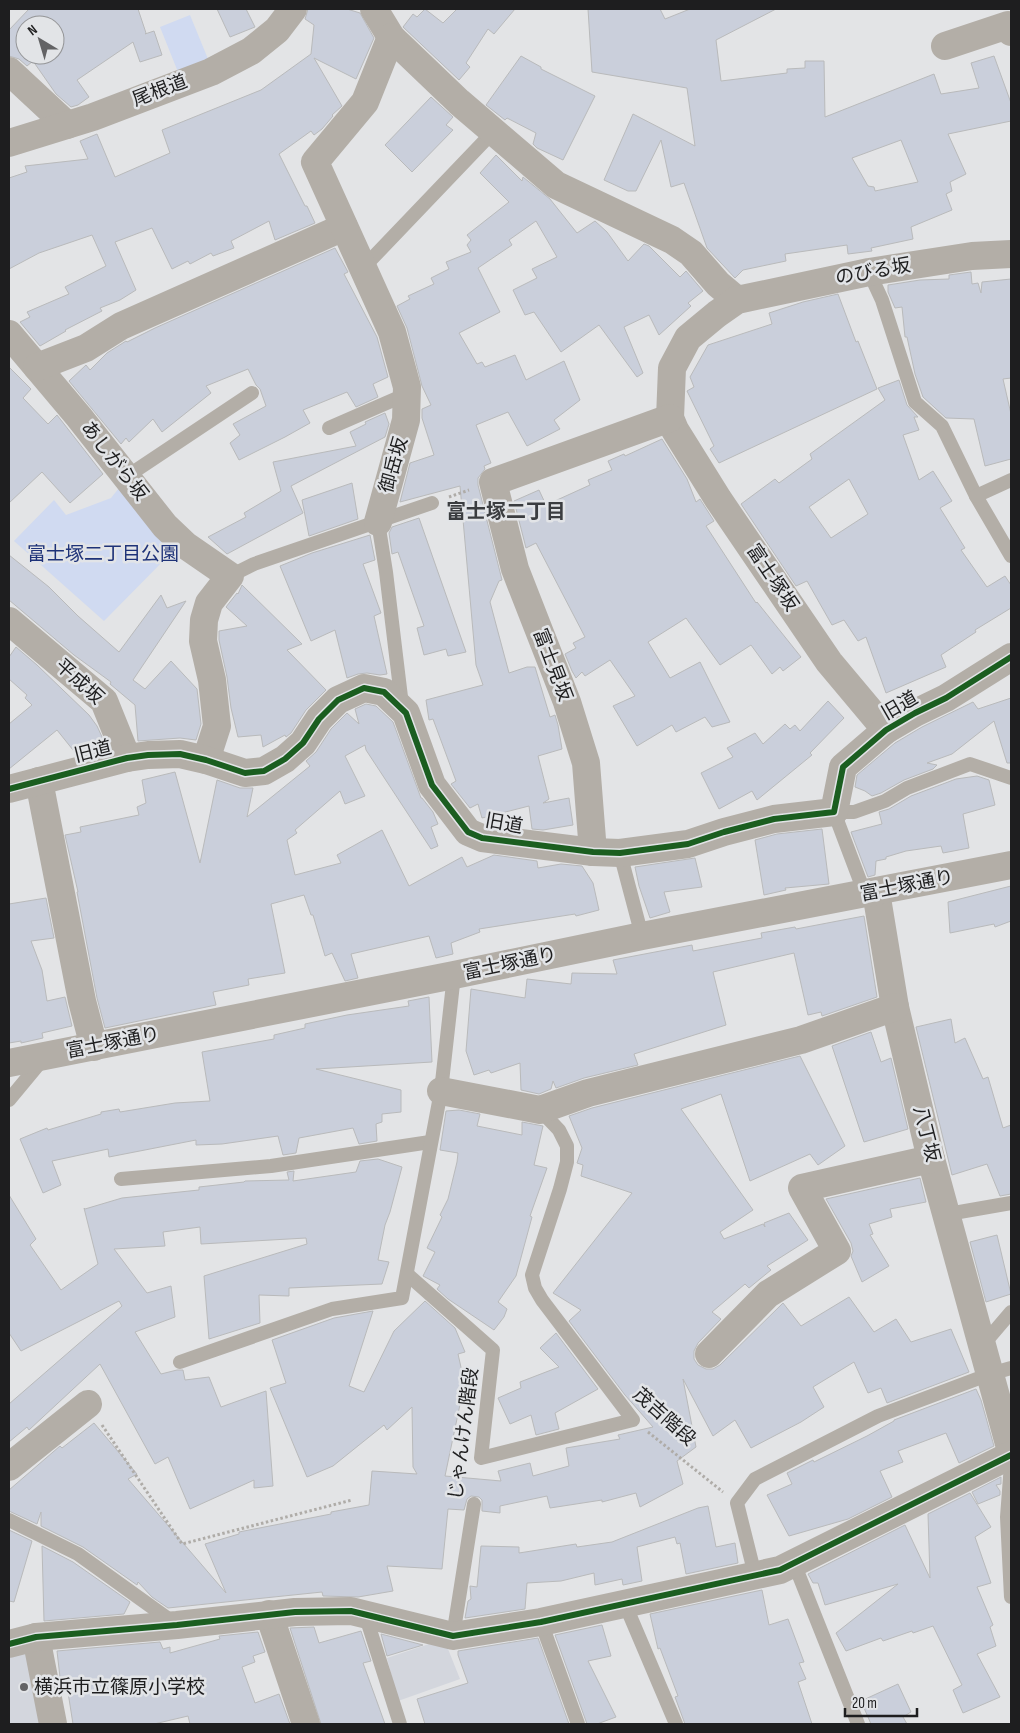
<svg xmlns="http://www.w3.org/2000/svg" width="1020" height="1733" font-family="'Sofia Sans Condensed','Noto Sans JP',sans-serif">
	<rect width="100%" height="100%" fill="#e3e4e6"/>
	<g fill="#d3d6dd">
		<polygon points="429,1644 446,1644 460,1679 398,1701 387,1658"/>
		<polygon points="30,1645 48,1724 9,1724 9,1651"/>
	</g>
	<g fill="#d0daf1">
		<polygon points="190,15 208,59 178,72 160,27"/>
		<polygon points="119,488 173,551 104,621 14,541 54,500 66,515 111,498"/>
	</g>
	<g fill="#cacfdb" stroke="#b9babb" fill-rule="evenodd">
		<path d="M29 9H138L146 33 145 34 154 31 162 55 140 62 133 42 77 80 89 97 78 105 71 107 56 94 33 61 27 66 19 59 9 56V30ZM25 25H55V55H25Z"/>
		<polygon points="217,9 246,9 255,27 230,37"/>
		<polygon points="308,9 347,9 360,13 374,38 356,79 314,58 342,106 332,115 333,116 322,129 314,135 311,131 279,154 305,206 307,206 315,223 275,240 269,221 231,241 234,248 213,256 211,253 190,264 188,261 172,269 152,228 115,242 136,290 120,300 100,308 102,311 65,330 66,331 40,346 20,322 30,317 27,312 69,294 65,287 106,266 92,235 39,253 9,269 9,178 27,172 25,166 88,159 80,141 97,134 115,177 170,153 162,130 261,90 311,54 314,25 305,19"/>
		<polygon points="425,9 443,23 457,9 515,9 494,34 488,29 466,63 470,67 459,80 403,27 413,14 417,17"/>
		<path d="M588 9H660L665 19 690 9H776L716 40 721 81 787 73V69L805 68V61H824L825 117 934 74 941 94 979 88 971 63 994 56 1011 103V121L948 134 966 174 950 182 952 191 946 194 952 210 911 227 913 239 871 248 872 251 848 254 847 245 785 254 786 261 743 270 735 278 707 248 684 183 671 187 661 140 636 191H628L604 180 633 114 695 146 687 88 592 72ZM901 140 918 182 875 191 874 187 868 186 852 158Z"/>
		<polygon points="521,56 541,67 541,69 595,96 563,160 537,148 533,144 536,133 507,118 505,120 486,105"/>
		<polygon points="431,97 453,117 446,125 453,130 412,172 385,145"/>
		<polygon points="496,155 522,181 523,177 550,199 577,233 595,221 607,232 628,261 644,244 649,246 680,277 686,271 703,291 688,303 691,306 659,335 649,315 624,327 643,373 637,377 599,325 561,352 534,312 525,315 513,290 537,278 532,269 557,257 536,221 509,240 512,245 478,268 500,312 459,333 477,364 482,362 485,367 515,355 526,380 564,361 580,400 554,420 560,429 527,446 508,412 476,425 491,463 484,466 485,469 478,478 478,485 502,580 499,581 490,602 509,673 527,667 535,667 550,717 555,715 558,725 562,749 538,756 549,799 543,803 569,798 573,825 543,830 532,829 529,806 482,818 478,804 470,808 451,784 456,781 433,719 429,720 426,700 483,685 476,665 460,486 400,502 410,463 434,455 422,418 422,409 431,405 422,386 407,328 397,306 410,299 408,296 434,284 431,278 449,269 446,262 471,252 467,245 471,240 467,235 509,202 480,173"/>
		<polygon points="335,248 348,272 344,274 377,337 388,377 373,384 378,397 356,407 347,392 303,410 310,423 285,437 239,460 230,443 240,435 233,424 266,406 260,389 256,385 248,369 206,386 211,393 162,432 153,419 129,442 126,438 121,444 69,381 86,365 90,370 107,353 126,341 127,342 155,328"/>
		<polygon points="971,272 972,284 978,283 981,293 982,282 1011,279 1011,378 1003,379 1011,414 1011,459 985,466 974,419 946,418 923,397 915,374 907,337 905,337 902,307 895,308 888,292 888,285 920,280 949,279 949,275"/>
		<polygon points="838,294 856,342 858,341 877,389 719,463 710,449 714,446 687,391 694,387 690,377 708,345 772,324 769,313 803,302"/>
		<polygon points="9,367 31,389 23,398 48,424 57,415 103,474 70,503 42,472 9,503"/>
		<path d="M899 380 907 405 918 417H914L919 430 903 435 919 480 933 471 952 501 940 508 965 548 961 550 987 587 1005 576 1011 585V608L975 630 976 632 941 655 946 667 886 693 866 637 858 641 844 620 832 625 807 581 796 586 741 504 775 479 779 483 812 459 810 454 885 400 878 388ZM849 479 868 514 831 538 809 507Z"/>
		<polygon points="385,413 389,424 385,437 291,486 303,513 227,554 208,537 246,517 244,513 281,491 273,462 356,446 350,432 366,424 365,422"/>
		<polygon points="662,439 687,479 696,502 700,499 714,521 706,526 756,603 757,602 801,657 783,671 780,667 772,674 751,645 720,665 686,618 648,642 670,678 700,662 730,722 712,727 705,717 676,732 672,725 637,746 613,706 635,696 610,660 585,676 582,672 576,678 572,671 565,654 576,648 573,643 585,637 536,543 526,548 514,501 539,490 546,505 590,485 588,480 612,470 608,461 624,454 625,456"/>
		<polygon points="352,483 358,519 309,536 302,500"/>
		<polygon points="419,518 466,652 448,656 446,649 424,655 417,628 424,626 398,552 392,554 389,533 392,527"/>
		<polygon points="370,535 375,560 363,564 381,613 374,616 387,674 380,675 367,673 358,674 347,678 335,630 311,641 280,566 312,553"/>
		<polygon points="9,555 49,587 78,616 119,652 161,595 167,608 186,601 133,680 145,689 171,661 197,689 201,724 196,740 180,738 138,741 135,705 110,684 111,682 74,655 9,600"/>
		<polygon points="242,585 302,644 287,650 326,690 306,710 291,733 286,737 285,735 263,747 261,735 238,737 231,708 227,677 219,640 219,631 247,626 226,607 237,593 238,594"/>
		<polygon points="16,647 37,665 89,715 97,726 103,739 88,752 77,755 57,730 9,769 9,724 32,705 25,698 27,695 9,679 9,657"/>
		<polygon points="1011,698 1011,763 1007,763 994,721 952,754 927,763 937,765 933,769 904,780 881,793 872,796 865,791 855,787 857,775 895,743 922,727 973,702 978,709"/>
		<polygon points="828,701 844,718 810,753 812,755 757,800 752,791 719,809 701,773 733,757 727,748 755,733 763,744 785,724 790,729 795,725 800,731"/>
		<polygon points="366,704 376,706 393,722 421,798 422,798 433,812 438,824 431,827 438,846 431,849 366,750 365,745 345,756 365,796 345,804 340,791 295,830 297,833 287,840 295,875 341,863 337,855 382,830 409,886 462,857 467,867 494,855 537,861 538,868 561,864 582,866 593,883 599,910 576,916 575,914 479,929 480,932 451,943 453,954 436,958 429,936 351,954 358,978 345,981 332,953 325,956 313,915 311,915 304,895 271,904 285,973 248,979 249,985 213,992 216,1005 105,1028 97,998 77,892 78,892 65,835 81,832 80,827 139,815 137,807 146,803 142,780 175,772 200,863 217,780 240,788 253,788 247,817 310,766 306,761 316,752 331,729 347,713 359,724 355,709"/>
		<polygon points="977,776 989,780 995,805 963,814 969,848 943,853 941,846 906,851 886,857 886,859 876,861 875,875 868,877 851,832 882,824 879,812 889,809 911,796 956,779"/>
		<polygon points="822,829 829,884 785,888 786,890 764,895 755,840 777,834"/>
		<polygon points="695,858 702,887 664,892 670,912 650,918 639,886 635,867"/>
		<polygon points="1011,886 1011,921 995,927 994,924 950,933 948,902"/>
		<polygon points="46,898 54,938 31,941 42,970 47,1001 65,997 72,1026 42,1033 43,1038 21,1043 21,1041 9,1043 9,904"/>
		<polygon points="864,916 877,997 822,1016 821,1012 808,1015 794,953 713,972 726,1025 634,1054 638,1065 584,1078 556,1088 553,1081 551,1089 539,1094 521,1090 520,1063 491,1073 489,1070 474,1075 466,1051 471,989 525,998 527,979 571,984 572,973 617,974 613,960 692,945 693,951 762,938 761,933 795,927 796,929"/>
		<polygon points="429,997 432,1062 316,1069 401,1090 401,1112 382,1114 382,1122 376,1124 377,1141 359,1144 353,1128 299,1138 296,1153 283,1155 278,1136 222,1144 196,1145 196,1140 109,1157 108,1149 52,1161 61,1185 43,1193 20,1139 47,1128 48,1130 101,1114 101,1112 119,1109 120,1112 175,1103 210,1101 202,1052 274,1039 274,1035 305,1028 305,1024 347,1015 409,1006 408,1001"/>
		<polygon points="951,1019 955,1043 965,1038 983,1079 988,1077 1003,1128 1011,1125 1011,1194 1000,1196 987,1164 952,1175 916,1027"/>
		<polygon points="871,1032 881,1062 891,1058 908,1129 864,1142 832,1046"/>
		<polygon points="800,1056 845,1146 818,1165 810,1154 750,1181 721,1094 681,1109 753,1210 720,1232 724,1239 763,1224 765,1227 764,1223 789,1213 808,1240 767,1266 771,1270 749,1288 745,1284 712,1312 721,1319 698,1343 694,1351 694,1359 698,1365 706,1369 713,1369 720,1365 783,1303 801,1326 849,1297 874,1332 896,1319 911,1342 951,1329 969,1372 887,1403 881,1388 868,1393 854,1362 813,1387 824,1407 801,1422 751,1448 735,1420 713,1436 683,1379 696,1447 677,1461 683,1484 640,1507 636,1493 602,1502 602,1500 550,1508 547,1496 500,1506 500,1513 482,1511 482,1500 479,1497 471,1496 467,1499 464,1510 448,1509 442,1569 387,1566 393,1591 358,1597 323,1596 322,1592 168,1608 152,1597 138,1582 137,1585 83,1547 41,1526 41,1512 37,1524 9,1511 9,1490 60,1446 62,1448 94,1423 137,1474 128,1479 226,1593 205,1544 239,1534 239,1532 331,1514 331,1512 369,1505 372,1471 417,1474 413,1467 412,1407 387,1430 384,1425 333,1466 307,1477 270,1388 286,1383 272,1340 334,1318 373,1311 349,1386 364,1392 394,1331 425,1301 455,1328 465,1352 458,1354 467,1394 462,1395 445,1476 501,1481 498,1471 530,1463 533,1476 569,1466 566,1448 620,1439 618,1435 653,1427 625,1395 569,1321 581,1310 553,1293 632,1193 581,1176 583,1165 577,1163 582,1148 569,1116 592,1108"/>
		<polygon points="459,1110 480,1114 477,1126 522,1135 522,1122 543,1126 534,1165 547,1168 530,1216 532,1217 516,1276 498,1302 507,1309 504,1317 494,1330 448,1299 437,1289 440,1285 423,1276 435,1252 427,1248 442,1217 440,1215 448,1199 457,1162 458,1153 440,1150 446,1111"/>
		<polygon points="378,1159 402,1167 390,1212 385,1225 378,1260 389,1262 382,1284 289,1288 289,1296 259,1295 260,1323 209,1339 204,1276 307,1244 306,1238 201,1244 200,1227 163,1232 165,1246 114,1249 147,1293 171,1286 175,1317 135,1332 161,1374 177,1370 183,1370 185,1380 209,1377 221,1407 266,1391 273,1486 254,1488 254,1480 190,1509 168,1457 155,1464 100,1364 29,1430 27,1427 9,1442 9,1404 122,1306 119,1301 21,1351 9,1333 9,1195 36,1239 30,1245 61,1290 98,1264 84,1208 85,1209 122,1198 199,1190 199,1187 244,1182 245,1181 289,1180 287,1172 294,1171 293,1181 356,1172 360,1161"/>
		<polygon points="920,1178 926,1202 890,1209 892,1217 869,1224 873,1234 870,1235 889,1266 862,1282 851,1256 853,1251 851,1243 826,1199"/>
		<polygon points="997,1235 1011,1294 986,1302 970,1242"/>
		<polygon points="556,1333 598,1389 555,1413 559,1429 536,1435 531,1415 510,1424 498,1398 521,1388 520,1382 559,1367 540,1348"/>
		<polygon points="976,1389 981,1400 994,1446 959,1463 946,1433 898,1451 903,1462 880,1471 892,1497 848,1519 789,1536 767,1495 792,1484 787,1473 813,1460 814,1462 867,1436 894,1421 894,1420"/>
		<polygon points="1001,1477 1001,1484 996,1485 1000,1491 1000,1495 978,1504 972,1492"/>
		<polygon points="970,1493 991,1527 975,1537 991,1583 977,1587 993,1625 990,1627 996,1646 977,1654 1000,1697 963,1713 953,1690 962,1685 933,1626 913,1633 912,1631 883,1641 881,1638 846,1651 836,1633 898,1584 825,1605 818,1583 813,1583 808,1574 905,1525 930,1578 928,1514"/>
		<polygon points="708,1506 716,1547 735,1543 738,1563 686,1574 680,1543 677,1544 675,1537 637,1547 642,1581 623,1585 622,1579 595,1585 594,1573 561,1581 527,1583 525,1609 465,1618 468,1601 471,1599 470,1586 477,1587 481,1546 519,1547 519,1553 576,1544 577,1547 612,1542 698,1508"/>
		<polygon points="9,1530 32,1541 14,1602 9,1601"/>
		<polygon points="42,1546 73,1562 130,1602 124,1614 44,1621"/>
		<polygon points="762,1590 769,1625 788,1619 804,1662 799,1663 806,1679 798,1682 812,1724 685,1724 675,1697 678,1696 660,1648 658,1649 650,1614"/>
		<polygon points="602,1625 611,1656 588,1661 616,1717 597,1724 587,1724 555,1635"/>
		<polygon points="314,1627 319,1643 361,1631 371,1661 363,1663 385,1724 321,1724 290,1628"/>
		<polygon points="258,1632 265,1652 253,1656 255,1662 242,1667 255,1703 279,1694 290,1724 190,1724 188,1716 154,1724 73,1724 67,1686 61,1686 57,1651 160,1642 163,1649 170,1647 170,1653 220,1639 219,1636"/>
		<polygon points="381,1634 423,1645 387,1656"/>
		<polygon points="538,1638 569,1724 425,1724 417,1699 468,1683 458,1655 458,1651"/>
		<polygon points="898,1684 911,1712 903,1717 907,1724 871,1724 861,1701"/>
	</g>
	<g fill="none" stroke-linecap="round" stroke-linejoin="round">
		<g stroke="#afaca8" stroke-width="3" stroke-dasharray="2.5 2.5" stroke-linecap="butt">
			<polyline points="449,497 469,490"/>
			<polyline points="102,1425 182,1544 352,1500"/>
			<polyline points="648,1432 723,1492"/>
		</g>
		<g stroke="#b3aea7" stroke-width="14">
			<polyline points="363,268 493,132"/>
			<polyline points="869,272 882,300 915,402 942,426 976,496 1011,556"/>
			<polyline points="329,428 407,394"/>
			<polyline points="126,477 252,393"/>
			<polyline points="976,496 1011,480"/>
			<polyline points="378,522 386,572 401,697 404,706"/>
			<polyline points="230,576 254,564 432,503"/>
			<polyline points="620,853 642,936"/>
			<polyline points="865,894 834,812 854,812 885,801 907,788 970,764 1011,778"/>
			<polyline points="9,1100 43,1059"/>
			<polyline points="121,1179 271,1166 430,1142"/>
			<polyline points="948,1214 1011,1203"/>
			<polyline points="407,1274 493,1350 481,1458 633,1420 542,1300 535,1288 532,1275 560,1189 567,1162 567,1146 559,1130 540,1110"/>
			<polyline points="982,1346 1011,1312"/>
			<polyline points="180,1362 332,1309 402,1298 441,1091 454,975"/>
			<polyline points="1011,1464 1007,1517 1011,1597"/>
			<polyline points="9,1520 78,1554 174,1623"/>
			<polyline points="794,1563 858,1724"/>
			<polyline points="755,1575 737,1503 755,1479 878,1416 990,1374 1011,1368"/>
			<polyline points="625,1604 676,1724"/>
			<polyline points="365,1614 400,1724"/>
			<polyline points="541,1622 578,1724"/>
			<polyline points="453,1636 474,1504"/>
		</g>
		<g stroke="#b3aea7" stroke-width="28">
			<polyline points="374,9 391,37 459,102 556,185 672,240 691,253 718,284 737,300"/>
			<polyline points="945,46 1008,25 1011,32"/>
			<polyline points="9,71 67,125"/>
			<polyline points="9,143 93,117 211,72 251,51 277,30 293,9"/>
			<polyline points="9,334 79,417 165,526 185,545 230,576 209,603 204,620 203,641 212,680 217,726 206,760"/>
			<polyline points="37,367 86,348 121,326 344,227"/>
			<polyline points="378,522 406,420 407,387 392,332 315,162 365,102 391,37"/>
			<polyline points="9,621 104,701 127,758"/>
			<polyline points="886,730 829,662 718,499 675,430 670,418 672,368 688,338 717,314 737,300 869,272 972,256 1011,254"/>
			<polyline points="39,781 82,1001 94,1047"/>
			<polyline points="9,789 127,758 148,755 180,754 206,760 245,773 264,771 285,759 303,743 319,719 338,700 364,688 384,692 406,713 432,785 468,832 482,838 593,852 620,853 688,844 724,832 774,819 834,812 843,767 886,730 915,713 946,698 1011,657"/>
			<polyline points="593,852 586,763 567,702 515,569 493,482 670,418"/>
			<polyline points="876,892 895,1007 931,1159 1011,1451"/>
			<polyline points="9,1063 454,975 642,936 1011,865"/>
			<polyline points="441,1091 540,1110 588,1093 801,1040 895,1007"/>
			<polyline points="709,1354 768,1294 837,1251 802,1188 931,1159"/>
			<polyline points="9,1467 88,1404"/>
			<polyline points="269,1614 306,1724"/>
			<polyline points="36,1637 53,1724"/>
			<polyline points="9,1644 36,1637 177,1625 295,1612 351,1611 453,1636 541,1622 780,1570 1011,1455"/>
		</g>
		<defs>
			<g id="cycleway">
				<polyline points="9,789 127,758 148,755 180,754 206,760 245,773 264,771 285,759 303,743 319,719 338,700 364,688 384,692 406,713 432,785 468,832 482,838 593,852 620,853 688,844 724,832 774,819 834,812 843,767 886,730 915,713 946,698 1011,657"/>
				<polyline points="9,1644 36,1637 177,1625 295,1612 351,1611 453,1636 541,1622 780,1570 1011,1455"/>
			</g>
		</defs>
		<use href="#cycleway" stroke="#e2e4e7" stroke-width="9"/>
		<use href="#cycleway" stroke="#1b5e20" stroke-width="6"/>
	</g>
	<circle fill="#636365" stroke="#e2e4e7" stroke-width="2" cx="24" cy="1687" r="5"/>
	<g text-anchor="middle" dominant-baseline="central" stroke-width="5" stroke-linejoin="round" paint-order="stroke">
		<g font-size="19" fill="#1e1e1f" stroke="#e2e4e7">
			<text transform="translate(160 91) rotate(-21)">尾根道</text>
			<text transform="translate(873 272) rotate(-10)">のびる坂</text>
			<text transform="translate(114 461) rotate(52)">あしがら坂</text>
			<text transform="translate(394 465) rotate(-74)">御岳坂</text>
			<text transform="translate(772 578) rotate(56)">富士塚坂</text>
			<text transform="translate(552 665) rotate(69)">富士見坂</text>
			<text transform="translate(79 682) rotate(42)">平成坂</text>
			<text transform="translate(900 706) rotate(-30)">旧道</text>
			<text transform="translate(93 752) rotate(-14)">旧道</text>
			<text transform="translate(504 824) rotate(10)">旧道</text>
			<text transform="translate(907 886) rotate(-11)">富士塚通り</text>
			<text transform="translate(510 964) rotate(-12)">富士塚通り</text>
			<text transform="translate(113 1043) rotate(-11)">富士塚通り</text>
			<text transform="translate(926 1134) rotate(76)">八丁坂</text>
			<text transform="translate(664 1417) rotate(42)">茂吉階段</text>
			<text transform="translate(464 1434) rotate(-83)">じゃんけん階段</text>
		</g>
		<g font-size="19" fill="#1e3278" stroke="#e2e4e7">
			<text x="103" y="554">富士塚二丁目公園</text>
		</g>
		<g font-size="19" fill="#1e1e1f" stroke="#e2e4e7" text-anchor="start">
			<text x="34" y="1687">横浜市立篠原小学校</text>
		</g>
		<g font-size="20" font-weight="bold" fill="#3b3d40" stroke="#e2e4e7">
			<text x="506" y="512">富士塚二丁目</text>
		</g>
	</g>
	<rect width="1020" height="1733" fill="none" stroke="#1e1e1f" stroke-width="20"/>
	<g transform="translate(40 40) rotate(322)"><circle r="24" fill="#e2e4e7" stroke="#949597"/>
	<path d="M0-4L9 19L0 12L-9 19Z" fill="#636365"/>
	<text y="-8" font-size="14" font-weight="bold" text-anchor="middle" fill="#1e1e1f">N</text>
	</g>
	<path d="M845 1708v8h72v-8" fill="none" stroke="#1e1e1f" stroke-width="2.5"/>
	<text x="852" y="1708" font-size="15" fill="#1e1e1f" stroke="#e2e4e7" stroke-width="4" paint-order="stroke">20 m</text>
</svg>
